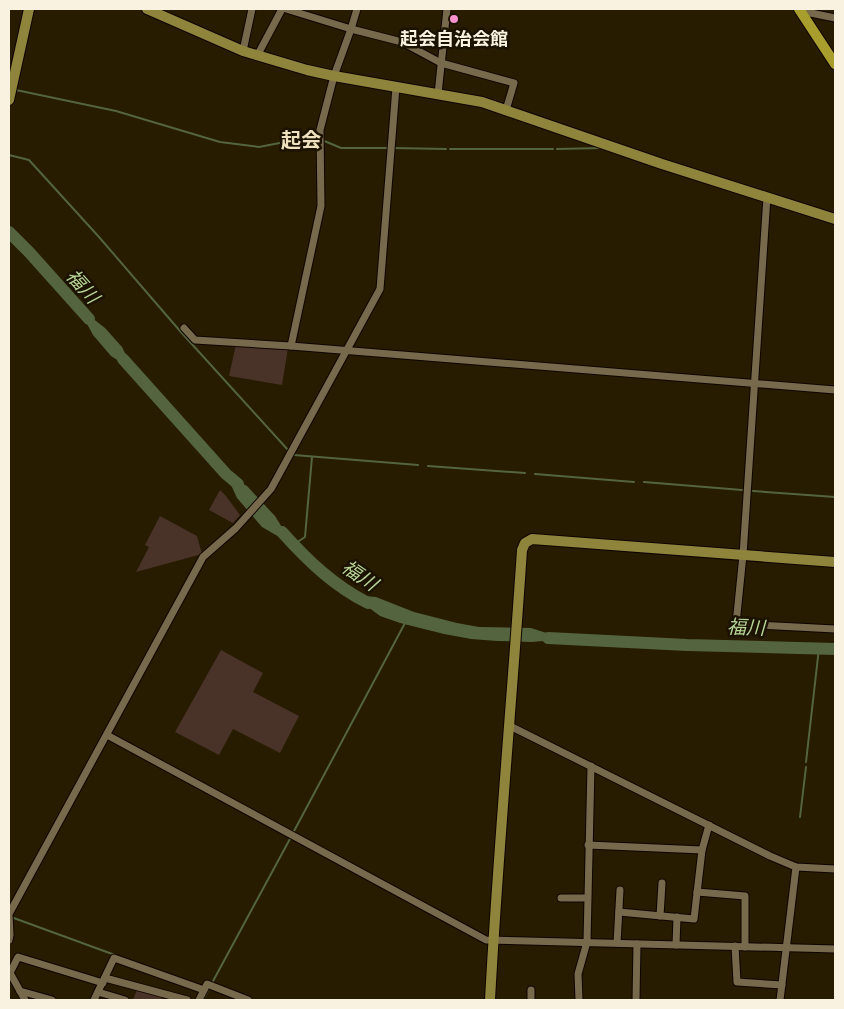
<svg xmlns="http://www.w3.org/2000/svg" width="844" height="1009" font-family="Mulish,'Noto Sans JP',sans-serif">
	<rect width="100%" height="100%" fill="#271b00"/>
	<g fill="#493228">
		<polygon points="236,344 288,348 282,385 229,376"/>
		<polygon points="220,490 226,496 240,515 233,523 209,510"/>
		<polygon points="160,516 197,536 202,554 136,572 149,547 145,545"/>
		<polygon points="221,650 263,673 253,692 299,716 280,753 233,729 219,755 175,732"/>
		<polygon points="138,987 164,994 161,1000 133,1000"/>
	</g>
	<g fill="#53643e">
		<polygon points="78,307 105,328 122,347 134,371 111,356 93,335"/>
		<polygon points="226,474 247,486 275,516 293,545 262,527 237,498"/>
		<polygon points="352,595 376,597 414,612 457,623 479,627 531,628 565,639 532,642 497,641 471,639 444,634 400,623 380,616"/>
	</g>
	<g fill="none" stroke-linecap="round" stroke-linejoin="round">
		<g stroke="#53643e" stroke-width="2">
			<polyline points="16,90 116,111 220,142 259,147 295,140 318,138"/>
			<polyline points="322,140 341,148 388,148"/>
			<polyline points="393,148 446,149"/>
			<polyline points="450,149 553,149"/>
			<polyline points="557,149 602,148"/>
			<polyline points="9,155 29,160 99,237 180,331 288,450"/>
			<polyline points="294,455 418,465"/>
			<polyline points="428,466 525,473"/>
			<polyline points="535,474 634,482"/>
			<polyline points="644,482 742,490"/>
			<polyline points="753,491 835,497"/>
			<polyline points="293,545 305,537 312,457"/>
			<polyline points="806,762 819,648"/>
			<polyline points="800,817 806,767"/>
			<polyline points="293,833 405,623"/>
			<polyline points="11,917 115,955"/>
			<polyline points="212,983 291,837"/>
			<polyline points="203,1000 210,987"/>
		</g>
		<g stroke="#53643e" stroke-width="12">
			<polyline points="9,232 29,252 89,319"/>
			<polyline points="123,359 226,474 238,484"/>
			<path d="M282 532C307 560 334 586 368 603"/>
			<polyline points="548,638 687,645 835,649"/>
		</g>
		<defs>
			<g id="street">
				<polyline points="286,9 351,29 402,42 441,63 514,83 506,110"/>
				<polyline points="801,11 835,18"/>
				<polyline points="243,51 252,9"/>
				<polyline points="257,56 282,9"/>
				<polyline points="438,94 447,9"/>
				<polyline points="767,197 743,555 736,624 835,629"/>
				<polyline points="184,328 195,340 291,346 835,390"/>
				<polyline points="291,346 321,206 320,130 334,76 351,29 357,9"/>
				<polyline points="510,726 770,856 796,867 835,869"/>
				<polyline points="107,735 486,940 835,949"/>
				<polyline points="588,845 702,850"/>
				<polyline points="697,892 745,896 745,947"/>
				<polyline points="561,898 587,898"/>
				<polyline points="619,912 694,919 702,850 709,825"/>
				<polyline points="660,916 662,883"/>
				<polyline points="9,940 10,935 9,914 203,557 236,528 271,489 380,289 396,87"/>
				<polyline points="617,943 620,890"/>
				<polyline points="676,945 677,917"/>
				<polyline points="735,946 737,982 782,985"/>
				<polyline points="9,971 25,1000"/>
				<polyline points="10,973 18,957 103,983"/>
				<polyline points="105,978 187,1000"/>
				<polyline points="20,991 52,1000"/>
				<polyline points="98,992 125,1000"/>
				<polyline points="94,1000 114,958 204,990"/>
				<polyline points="199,1000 207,984 248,1000"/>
				<polyline points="531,1000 531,990"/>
				<polyline points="579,1000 578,974 587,942 591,766"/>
				<polyline points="636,1000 637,944"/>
				<polyline points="780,1000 796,867"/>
			</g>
			<g id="secondary">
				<polyline points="147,9 243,51 307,70 334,76 482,102 662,164 835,219"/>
				<polyline points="9,100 29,9"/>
				<path d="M490 1000C498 850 512 700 522 550L525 543 532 539 835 562"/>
			</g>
			<polyline id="primary" points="799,9 835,64"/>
		</defs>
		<use href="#street" stroke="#0f0500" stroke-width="9"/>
		<use href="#secondary" stroke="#0f0500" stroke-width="12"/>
		<use href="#primary" stroke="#0f0500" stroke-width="12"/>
		<use href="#street" stroke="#77694b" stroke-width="7"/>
		<use href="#secondary" stroke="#8f843c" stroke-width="10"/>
		<use href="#primary" stroke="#a89e2d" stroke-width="10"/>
	</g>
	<circle fill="#f790ce" stroke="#1b1200" stroke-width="2" cx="454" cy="19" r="5"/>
	<g text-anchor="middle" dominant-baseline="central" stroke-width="5" stroke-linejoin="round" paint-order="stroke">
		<g font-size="18" font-weight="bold" fill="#f9f2e1" stroke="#1b1200">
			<text x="454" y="38">起会自治会館</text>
		</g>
		<g font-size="19" font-style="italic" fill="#b8d696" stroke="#1b1200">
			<text transform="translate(83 286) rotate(48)">福川</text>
			<text transform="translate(360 575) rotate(34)">福川</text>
			<text transform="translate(746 627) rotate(2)">福川</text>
		</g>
		<g font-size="20" font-weight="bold" fill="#efe0be" stroke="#1b1200">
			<text x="301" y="139">起会</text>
		</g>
	</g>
	<rect width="844" height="1009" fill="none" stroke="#f9f2e1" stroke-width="20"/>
</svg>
